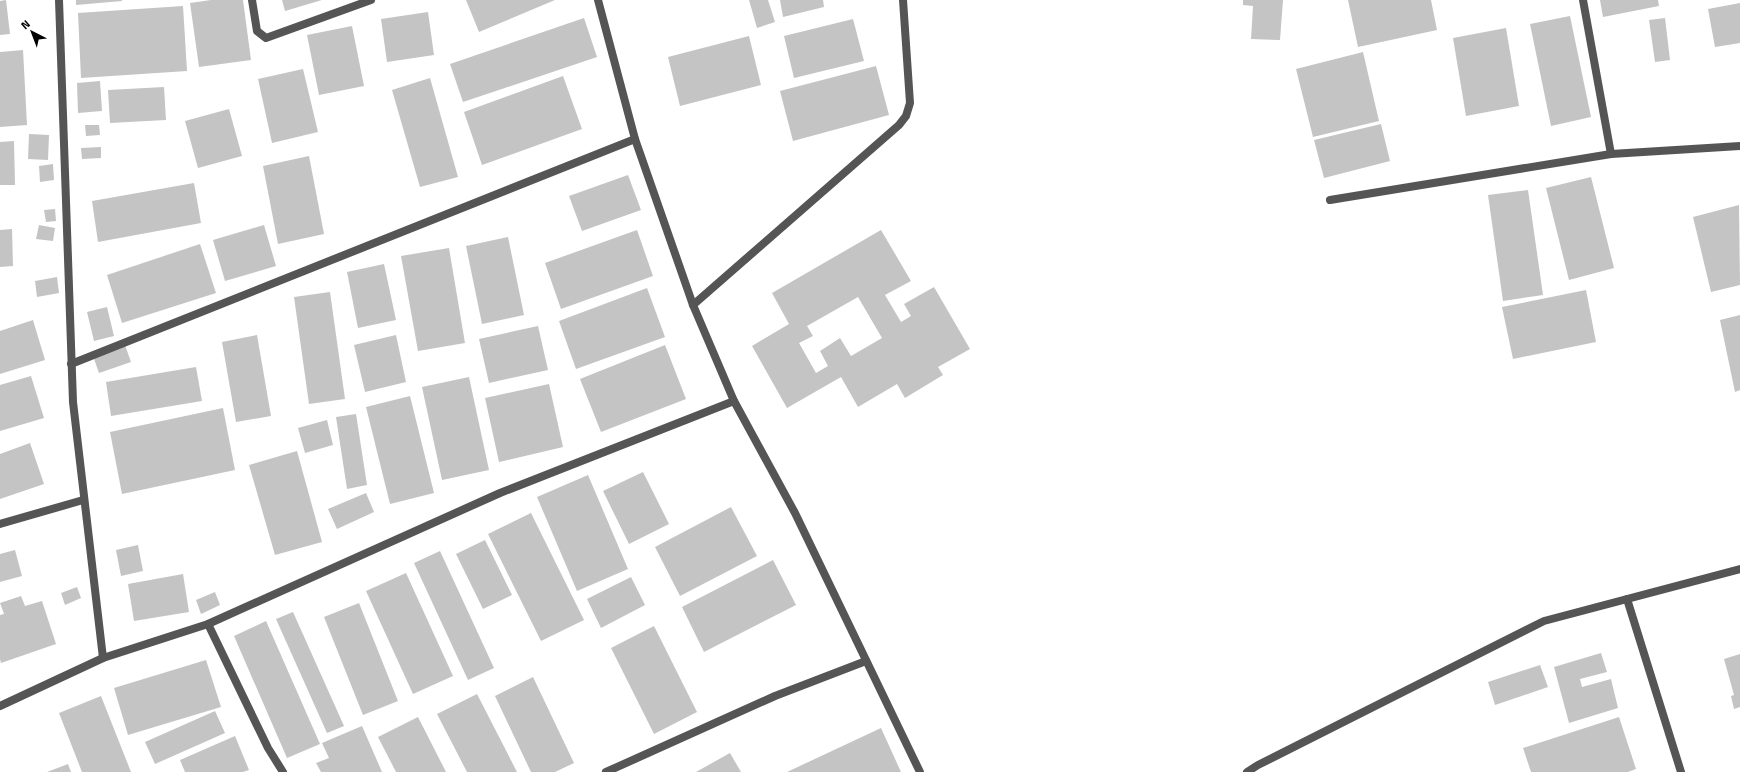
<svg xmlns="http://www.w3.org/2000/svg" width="1740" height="772" font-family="'Titillium Web',sans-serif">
	<rect width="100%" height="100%" fill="#fff"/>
	<g fill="#c4c4c4" fill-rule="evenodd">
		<polygon points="6,0 10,34 0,35 0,1"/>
		<polygon points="76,0 122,0 122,1 76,5"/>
		<polygon points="211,0 243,0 251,60 199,67 190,3"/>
		<polygon points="282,0 322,0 285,11"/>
		<polygon points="466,0 555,0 479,32"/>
		<polygon points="749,0 768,0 775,22 757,28"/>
		<polygon points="780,0 823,0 824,7 783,17"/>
		<polygon points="1243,0 1283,0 1280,40 1251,39 1253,6 1243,5"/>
		<polygon points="1348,0 1431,0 1437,30 1358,47"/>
		<polygon points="1600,0 1658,0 1659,6 1603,17"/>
		<polygon points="1740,3 1740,43 1715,47 1708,9"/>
		<polygon points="183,6 187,71 81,78 78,13"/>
		<polygon points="428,12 434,55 387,62 381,19"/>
		<polygon points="1570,16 1591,117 1551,126 1530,24"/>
		<polygon points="584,18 597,57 463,102 450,64"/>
		<polygon points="1665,18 1670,60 1655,62 1649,20"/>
		<polygon points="853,19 864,61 794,78 784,36"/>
		<polygon points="352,26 364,86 319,95 307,35"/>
		<polygon points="1506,28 1519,106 1466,116 1453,38"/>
		<polygon points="749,36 761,85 680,106 668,57"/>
		<polygon points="23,50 27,125 0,127 0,52"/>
		<polygon points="1363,52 1379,121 1313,137 1296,69"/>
		<polygon points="876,66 889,115 793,141 780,91"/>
		<polygon points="303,69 318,132 272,143 258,79"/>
		<polygon points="563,76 582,129 482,165 464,112"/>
		<polygon points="430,78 458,177 420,187 392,90"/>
		<polygon points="100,81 102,111 78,113 77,83"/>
		<polygon points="164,87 166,120 110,123 108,90"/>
		<polygon points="229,109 242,156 198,168 185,121"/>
		<polygon points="1381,124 1390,161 1324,178 1314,140"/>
		<polygon points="85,125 99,125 100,135 86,136"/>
		<polygon points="29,134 49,135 48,160 28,159"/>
		<polygon points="14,141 15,185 0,185 0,142"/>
		<polygon points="101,147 101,158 82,159 81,148"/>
		<polygon points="309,156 324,234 278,244 263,166"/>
		<polygon points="53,164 54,180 40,182 39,166"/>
		<polygon points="628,175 641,210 582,231 569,196"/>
		<polygon points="1591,177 1614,268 1569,280 1546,188"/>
		<polygon points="194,183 201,223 98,242 92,201"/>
		<polygon points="1528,190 1543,295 1503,301 1488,195"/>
		<polygon points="1739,205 1740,285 1711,292 1693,217"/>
		<polygon points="55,209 56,221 46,222 44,210"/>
		<polygon points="39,225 55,228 53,241 36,239"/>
		<polygon points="264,225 276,266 225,281 213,240"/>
		<polygon points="12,229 13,266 0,267 0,230"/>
		<polygon points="637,230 653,276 561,309 545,263"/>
		<path d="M881 230 911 281 885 295 901 322 911 316 904 304 934 287 970 349 938 367 943 375 905 398 897 384 858 407 841 377 787 408 752 346 789 324 772 293ZM858 297 882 338 851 356 840 338 820 351 828 366 816 373 799 343 813 336 807 326Z"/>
		<polygon points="508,237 524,315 482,324 466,246"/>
		<polygon points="200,244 216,293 122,323 107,275"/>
		<polygon points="449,248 465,343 418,351 401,256"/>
		<polygon points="384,264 396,320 358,328 347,272"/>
		<polygon points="57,277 59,293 37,297 35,281"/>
		<polygon points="647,288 665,337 576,369 559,321"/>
		<polygon points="1586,290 1596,342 1513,359 1502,307"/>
		<polygon points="330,292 345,399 309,404 294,297"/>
		<polygon points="107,307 114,336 94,341 87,312"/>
		<polygon points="1740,315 1740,390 1735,392 1720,320"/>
		<polygon points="33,320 45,360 0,374 0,331"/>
		<polygon points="538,326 548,370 489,383 479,339"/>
		<polygon points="257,335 271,416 236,422 222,342"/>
		<polygon points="396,335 406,382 365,392 354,345"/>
		<polygon points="125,345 131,362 99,373 93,356"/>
		<polygon points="665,345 686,399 601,432 580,379"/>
		<polygon points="196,367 202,401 111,416 106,382"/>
		<polygon points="31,376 44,418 0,431 0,385"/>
		<polygon points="469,377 489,470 442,480 422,387"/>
		<polygon points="549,384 563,447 499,462 485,398"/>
		<polygon points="410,396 434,493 390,504 366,407"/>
		<polygon points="223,408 235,470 122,494 110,432"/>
		<polygon points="356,414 367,485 347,489 336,417"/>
		<polygon points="327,420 333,445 305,453 298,428"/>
		<polygon points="30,443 44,484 0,499 0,454"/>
		<polygon points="297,451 322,542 275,555 249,465"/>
		<polygon points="643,472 669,524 629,544 603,491"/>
		<polygon points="588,475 628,569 577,591 537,497"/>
		<polygon points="366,493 374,512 337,529 328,509"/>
		<polygon points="731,507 757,556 680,596 655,547"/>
		<polygon points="531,513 584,620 541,641 488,534"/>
		<polygon points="485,540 512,595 483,609 456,554"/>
		<polygon points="138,545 143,571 121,576 116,550"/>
		<polygon points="15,550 22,576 0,582 0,554"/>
		<polygon points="440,551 494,668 468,680 414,563"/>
		<polygon points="773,560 796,605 704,652 682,607"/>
		<polygon points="406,573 453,676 413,694 366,591"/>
		<polygon points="183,574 189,612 134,621 128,584"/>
		<polygon points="631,577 645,605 601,628 587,599"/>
		<polygon points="77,587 81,598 65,605 61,593"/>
		<polygon points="215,592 220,605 201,614 196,600"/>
		<polygon points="21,596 25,606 42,601 56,644 1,663 0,659 0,615 4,614 0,603"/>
		<polygon points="359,603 398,701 363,715 324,617"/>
		<polygon points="293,612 344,726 327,733 276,619"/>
		<polygon points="266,621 320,744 287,758 234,636"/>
		<polygon points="654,626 697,712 654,734 611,648"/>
		<polygon points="1601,653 1607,672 1580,679 1582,687 1611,679 1618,708 1569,723 1554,667"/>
		<polygon points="1740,654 1740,707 1734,709 1731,696 1734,695 1724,659"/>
		<polygon points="206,660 221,707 128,735 114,688"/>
		<polygon points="1540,665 1548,687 1495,705 1488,682"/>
		<polygon points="533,677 574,763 555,772 531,772 495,696"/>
		<polygon points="477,694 517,772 467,772 437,714"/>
		<polygon points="101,696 131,772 82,772 59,713"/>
		<polygon points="215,711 225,733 155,764 145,742"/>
		<polygon points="418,717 446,772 396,772 378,737"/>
		<polygon points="1619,717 1636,769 1628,772 1531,772 1523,748"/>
		<polygon points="362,726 382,772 321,772 316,763 329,758 322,743"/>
		<polygon points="881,728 901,772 787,772"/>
		<polygon points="235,736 249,770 243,772 185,772 180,760"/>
		<polygon points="730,753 741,772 696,772"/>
		<polygon points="68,764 71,772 47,772"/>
	</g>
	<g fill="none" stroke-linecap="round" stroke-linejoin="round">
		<g stroke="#555" stroke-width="8">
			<polyline points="59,0 73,402 103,658"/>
			<polyline points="252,0 257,31 266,38 371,0"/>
			<polyline points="598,0 635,139 693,305 734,401 795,513 920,772"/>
			<polyline points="1583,0 1611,154"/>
			<polyline points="1330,200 1611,154 1740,146"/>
			<polyline points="693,305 899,125 906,116 910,103 903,0"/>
			<polyline points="71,364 635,139"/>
			<polyline points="0,524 83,500"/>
			<polyline points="1627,599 1681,772"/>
			<polyline points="208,624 268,748 283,772"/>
			<polyline points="0,706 103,658 208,624 500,493 734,401"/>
			<polyline points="606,772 775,696 866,661"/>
			<polyline points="1247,772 1258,765 1544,621 1740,569"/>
		</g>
	</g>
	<g transform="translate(32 32) rotate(318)" stroke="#ffffff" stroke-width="3" paint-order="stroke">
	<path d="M0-3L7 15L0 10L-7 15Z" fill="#000000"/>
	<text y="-6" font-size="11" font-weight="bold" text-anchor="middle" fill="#000000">N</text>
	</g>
</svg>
